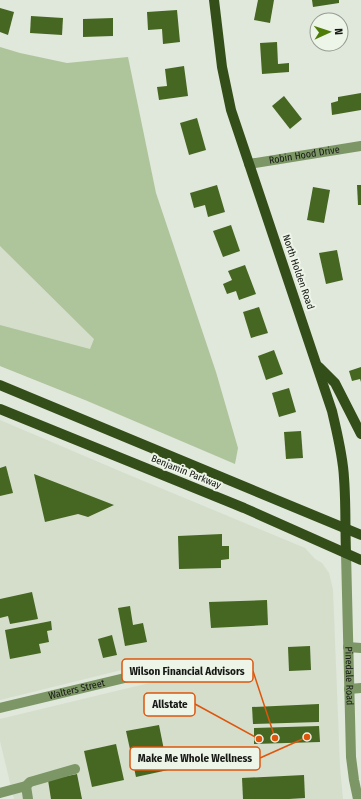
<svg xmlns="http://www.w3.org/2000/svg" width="361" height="799" font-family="'Fira Sans Condensed',sans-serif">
	<rect width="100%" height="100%" fill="#e0e7db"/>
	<g fill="#d4decb">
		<polygon points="0,227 109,341 85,400 0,366"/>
		<polygon points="0,420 129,475 305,548 315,559 322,563 329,573 333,590 340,768 343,799 14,799 0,741 0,719 162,680 158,661 0,700"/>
	</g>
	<polygon fill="#aec59b" points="0,47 20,53 67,63 128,57 156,193 216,372 238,448 235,464 85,400 0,366 0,325 90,349 94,339 0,246"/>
	<g fill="#466722">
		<polygon points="258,0 274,0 270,23 254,20"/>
		<polygon points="312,0 339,0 339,3 313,7"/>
		<polygon points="0,8 14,12 8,35 0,32"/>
		<polygon points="177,10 180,42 163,44 162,29 148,30 147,12"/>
		<polygon points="31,16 63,18 62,35 30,33"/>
		<polygon points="113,18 113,36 83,37 83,19"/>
		<polygon points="277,42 278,64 289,63 289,72 262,74 260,43"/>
		<polygon points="184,66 188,96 159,100 157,87 167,86 165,69"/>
		<polygon points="361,93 361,110 332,115 331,103 338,101 338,97"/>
		<polygon points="284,96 302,119 290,129 272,106"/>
		<polygon points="197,118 206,150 189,155 180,123"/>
		<polygon points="217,185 225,212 208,217 205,205 194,208 190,193"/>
		<polygon points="357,185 361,185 361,205 358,205"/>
		<polygon points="313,187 330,190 324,223 307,220"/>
		<polygon points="231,225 240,251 223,257 213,231"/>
		<polygon points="337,250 343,280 326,284 319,253"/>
		<polygon points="245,265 256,294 239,300 236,291 227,294 223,284 232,280 228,271"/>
		<polygon points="259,307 268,333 251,338 243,312"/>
		<polygon points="274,350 283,374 266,380 258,356"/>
		<polygon points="361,367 361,382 360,379 352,381 349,371"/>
		<polygon points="289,388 296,412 279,417 272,393"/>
		<polygon points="301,431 303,458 286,459 284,432"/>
		<polygon points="6,466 13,493 0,496 0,468"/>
		<polygon points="34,474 114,505 88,517 78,514 45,522"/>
		<polygon points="222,534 222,546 229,546 229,559 221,560 221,568 179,569 178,536"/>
		<polygon points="32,592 38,619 10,624 8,616 0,618 0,599"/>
		<polygon points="267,600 268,625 211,628 209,602"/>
		<polygon points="130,606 133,625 143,623 147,642 125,646 118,608"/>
		<polygon points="51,621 52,630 47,631 49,642 39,644 41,653 10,659 5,630"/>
		<polygon points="112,635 117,655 103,658 98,639"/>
		<polygon points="310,646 311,670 289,671 288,647"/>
		<polygon points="319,704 319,722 253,724 252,707"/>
		<polygon points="159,725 168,770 136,777 126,731"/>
		<polygon points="319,726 320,742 254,744 254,728"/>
		<polygon points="116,744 124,780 92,787 84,751"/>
		<polygon points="77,774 82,799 51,799 48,780"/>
		<polygon points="304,775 305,798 289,799 243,799 242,778"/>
	</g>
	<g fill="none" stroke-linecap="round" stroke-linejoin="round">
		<g stroke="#7c9666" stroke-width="10">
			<path id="s1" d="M249 164 361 146"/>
			<path id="s2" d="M346 553 351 757 354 780 358 799"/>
			<polyline points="348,647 361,648"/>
			<polyline points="349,689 361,688"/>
			<path id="s3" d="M0 708 154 671"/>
			<polyline points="26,786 28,799"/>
			<polyline points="0,793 26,786 30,782 75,769"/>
		</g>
		<g stroke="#344e19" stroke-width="10">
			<path d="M214 0 222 67 231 110 332 411C337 433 343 456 344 478 346 503 345 528 346 553"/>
			<polyline points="319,367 335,383 361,434"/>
			<polyline points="0,385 361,535"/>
			<polyline points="0,409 244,508 361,560"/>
		</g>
	</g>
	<g text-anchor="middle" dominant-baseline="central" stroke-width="4" stroke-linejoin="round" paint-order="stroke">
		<g font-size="10" fill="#171915" stroke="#edf4e8">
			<text stroke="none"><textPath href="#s1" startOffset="56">Robin Hood Drive</textPath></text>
			<text transform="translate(298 272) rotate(71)">North Holden Road</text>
			<text transform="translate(186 472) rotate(22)">Benjamin Parkway</text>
			<text stroke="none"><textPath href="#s2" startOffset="123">Pinedale Road</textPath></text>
			<text stroke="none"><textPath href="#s3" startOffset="79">Walters Street</textPath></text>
		</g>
	</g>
	<path fill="none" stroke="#de560c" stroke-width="1.5" d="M275 738L253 671M259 739L195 704M307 737L260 758"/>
	<g fill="#de560c" stroke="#edf4e8" stroke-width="1.5">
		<circle cx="275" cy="738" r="4"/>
		<circle cx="259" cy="739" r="4"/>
		<circle cx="307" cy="737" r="4"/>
	</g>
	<g fill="#edf4e8" stroke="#de560c" stroke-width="1.5">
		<rect x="122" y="659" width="131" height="23" rx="4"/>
		<rect x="144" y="693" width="51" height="23" rx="4"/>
		<rect x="130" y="747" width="130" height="23" rx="4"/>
	</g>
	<g font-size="11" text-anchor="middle" font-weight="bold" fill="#171915">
		<text x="187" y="675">Wilson Financial Advisors</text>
		<text x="170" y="708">Allstate</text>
		<text x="195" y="762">Make Me Whole Wellness</text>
	</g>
	<g transform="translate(329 32) rotate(87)"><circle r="19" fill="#edf4e8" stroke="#979c94"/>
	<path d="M0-3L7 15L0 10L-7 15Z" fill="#4e7d07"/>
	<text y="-6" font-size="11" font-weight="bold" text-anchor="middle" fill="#171915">N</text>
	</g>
</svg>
